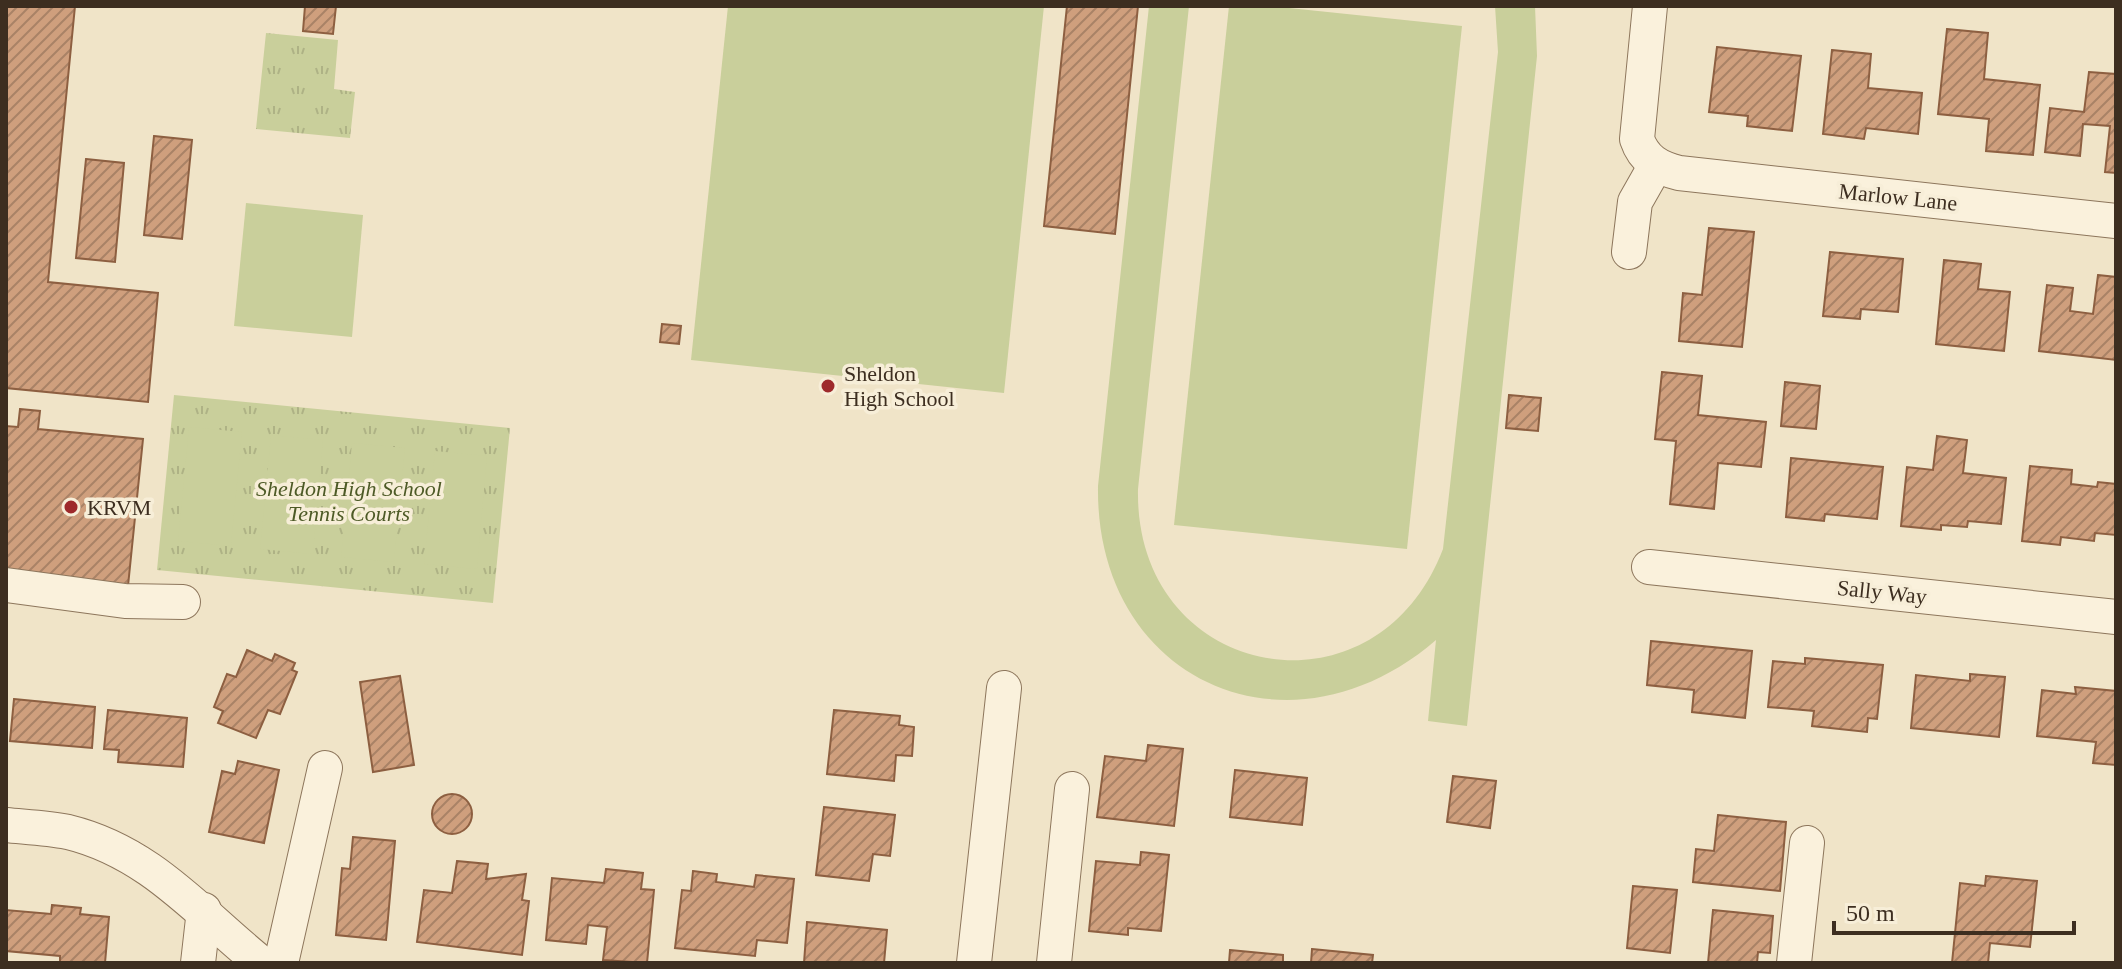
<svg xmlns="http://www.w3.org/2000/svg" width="2122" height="969" font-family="Georgia,serif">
	<defs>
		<pattern id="grass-tufts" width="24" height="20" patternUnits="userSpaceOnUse" patternTransform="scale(2)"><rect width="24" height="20" fill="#c9cf9b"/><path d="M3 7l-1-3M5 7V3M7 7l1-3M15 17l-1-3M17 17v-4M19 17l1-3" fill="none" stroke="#aeb285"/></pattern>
		<pattern id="building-hatch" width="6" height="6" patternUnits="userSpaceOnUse" patternTransform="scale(2)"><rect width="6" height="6" fill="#cf9f7d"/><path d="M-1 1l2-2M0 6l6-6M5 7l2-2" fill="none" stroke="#a98266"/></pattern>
	</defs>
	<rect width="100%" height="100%" fill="#f0e4c8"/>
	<g fill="url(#grass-tufts)">
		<polygon points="266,33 338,40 334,89 355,92 350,138 256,129"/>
		<polygon points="174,395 510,428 493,603 157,570"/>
	</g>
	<g fill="#c9cf9b">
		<polygon points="728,6 1044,6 1004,393 691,360"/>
		<path d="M1149 6H1189L1138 489C1134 680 1375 727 1443 549L1498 52 1495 6H1535L1537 56 1467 726 1428 721 1436 640C1289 767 1095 681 1098 486Z"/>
		<polygon points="1229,6 1270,6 1462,26 1407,549 1174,525"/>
		<polygon points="246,203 363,215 352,337 234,326"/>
		<polygon points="189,427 242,432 231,546 178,541"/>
		<polygon points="271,435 323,440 313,554 260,549"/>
		<polygon points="352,443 405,448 394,562 341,557"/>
		<polygon points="435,451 487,456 477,569 424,564"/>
	</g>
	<g fill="url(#building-hatch)" stroke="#8d5f41" stroke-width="2">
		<polygon points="6,6 75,6 48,282 158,293 148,402 6,388"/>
		<polygon points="305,6 336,6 333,34 303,31"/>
		<polygon points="1067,6 1138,6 1115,234 1044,226"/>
		<polygon points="1947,29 1988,33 1984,79 2040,85 2033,155 1986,151 1989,119 1938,114"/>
		<polygon points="1717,47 1801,56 1792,131 1747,126 1748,116 1709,112"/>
		<polygon points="1832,50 1871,54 1868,88 1922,93 1918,134 1866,128 1864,139 1823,134"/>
		<polygon points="2089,72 2116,74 2116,173 2105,172 2110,126 2083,124 2080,156 2045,152 2050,108 2084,112"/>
		<polygon points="154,136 192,140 182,239 144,235"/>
		<polygon points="86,159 124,163 115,262 76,258"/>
		<polygon points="1709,228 1754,232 1742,347 1679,341 1683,293 1702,295"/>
		<polygon points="1830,252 1903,259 1898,312 1861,309 1860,319 1823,316"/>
		<polygon points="1944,260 1981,264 1978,289 2010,292 2004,351 1936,344"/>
		<polygon points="2098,275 2116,277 2116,360 2039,351 2047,285 2073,288 2070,311 2093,314"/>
		<polygon points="662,324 681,326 679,344 660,342"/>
		<polygon points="1662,372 1702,376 1698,415 1766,422 1761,467 1718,463 1714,509 1670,504 1676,441 1655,439"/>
		<polygon points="1785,382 1820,386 1816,429 1781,426"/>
		<polygon points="1509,395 1541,398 1538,431 1506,428"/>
		<polygon points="20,409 40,411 38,429 143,439 128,586 6,574 6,426 18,427"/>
		<polygon points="1937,436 1967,440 1963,473 2006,478 2001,524 1968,521 1967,527 1941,525 1941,530 1901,526 1907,467 1933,470"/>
		<polygon points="1791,458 1883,467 1877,519 1825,514 1824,521 1786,517"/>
		<polygon points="2030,466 2072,470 2071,484 2097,487 2098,482 2116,484 2116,535 2095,533 2094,541 2061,537 2060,545 2022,541"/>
		<polygon points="1651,641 1752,651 1745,718 1692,712 1694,690 1647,685"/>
		<polygon points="247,650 272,661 275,654 295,663 292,670 297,672 280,714 268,710 256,738 218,723 223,711 214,707 227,674 236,677"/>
		<polygon points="1805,658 1883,665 1877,719 1868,718 1867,732 1812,726 1814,711 1768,707 1773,661 1805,664"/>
		<polygon points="1970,674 2005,677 1999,737 1911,728 1916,675 1970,681"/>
		<polygon points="400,676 414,765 373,772 360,682"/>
		<polygon points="2075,687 2116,691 2116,765 2093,763 2096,742 2037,736 2042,690 2076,694"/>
		<polygon points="14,699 95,707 92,748 10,741"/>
		<polygon points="108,710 187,718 183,767 118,762 119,750 104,749"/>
		<polygon points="834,710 900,716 899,725 914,727 912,756 896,755 894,781 827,774"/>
		<polygon points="1148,745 1183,749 1174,826 1097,817 1105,756 1146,761"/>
		<polygon points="238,761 279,770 264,843 209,832 222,771 235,774"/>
		<polygon points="1235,770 1307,778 1302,825 1230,817"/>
		<polygon points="1453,776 1496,781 1490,828 1447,822"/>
		<circle cx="452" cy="814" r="20"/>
		<polygon points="824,807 895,815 890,856 873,854 869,881 816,875"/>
		<polygon points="1718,815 1786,822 1780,891 1693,882 1696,849 1714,851"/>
		<polygon points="353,837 395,841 386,940 336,935 342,868 350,869"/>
		<polygon points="1141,852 1169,855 1161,931 1128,928 1128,935 1089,931 1096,861 1140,865"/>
		<polygon points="457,861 488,864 486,879 526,874 522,900 529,901 522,955 417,942 424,890 452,893"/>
		<polygon points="606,869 643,873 641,889 654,890 647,963 603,960 607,927 588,925 586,944 546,940 552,878 604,883"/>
		<polygon points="693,871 717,874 716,882 754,887 756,875 794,879 787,943 757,940 755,956 675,948 682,890 691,891"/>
		<polygon points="1986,876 2037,881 2030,947 1990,943 1988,963 1952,963 1960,883 1985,886"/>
		<polygon points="1633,886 1677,890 1670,953 1627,948"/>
		<polygon points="52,905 81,908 80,914 109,917 105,963 60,963 60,956 6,951 6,910 51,914"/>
		<polygon points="1713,910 1773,916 1770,953 1758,952 1757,963 1708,963"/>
		<polygon points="807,922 887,930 884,963 804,963"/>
		<polygon points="1312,949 1373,955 1372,963 1311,963"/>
		<polygon points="1230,950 1283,955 1283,963 1229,963"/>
	</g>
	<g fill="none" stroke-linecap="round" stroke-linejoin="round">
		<defs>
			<g id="minor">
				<path d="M1650 6 1637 139C1644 160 1659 168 1679 173L2116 221"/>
				<polyline points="1629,252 1635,202 1656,165"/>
				<polyline points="1649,567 2116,617"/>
				<polyline points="6,585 125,601 183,602"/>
				<path d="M6 825C26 827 48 828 68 832 150 852 198 912 261 963"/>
				<polyline points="198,963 204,910"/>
				<polyline points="281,963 325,768"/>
				<polyline points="974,963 1004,688"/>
				<polyline points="1054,963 1072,789"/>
				<polyline points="1794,963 1807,843"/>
			</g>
		</defs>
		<use href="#minor" stroke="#8d765c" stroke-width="36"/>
		<use href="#minor" stroke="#faf1dc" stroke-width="34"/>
	</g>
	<g fill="#9e2a2b" stroke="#f7eed8" stroke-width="3">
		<circle cx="828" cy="386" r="8"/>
		<circle cx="71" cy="507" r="8"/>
	</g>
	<g text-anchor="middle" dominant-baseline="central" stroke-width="7" stroke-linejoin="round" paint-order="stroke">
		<g font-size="22" fill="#3d2e20" stroke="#f7eed8">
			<text transform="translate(1898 197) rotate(6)">Marlow Lane</text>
			<text transform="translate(1882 592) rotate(6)">Sally Way</text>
		</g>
		<g font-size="22" fill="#3d2e20" stroke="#f7eed8" text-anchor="start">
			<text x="844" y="373">Sheldon<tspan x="844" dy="25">High School</tspan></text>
			<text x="87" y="507">KRVM</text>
		</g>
		<g font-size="22" font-style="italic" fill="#4d5a26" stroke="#f7eed8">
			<text x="349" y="488">Sheldon High School<tspan x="349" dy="25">Tennis Courts</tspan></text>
		</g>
	</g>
	<rect width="2122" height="969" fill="none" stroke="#3d2e20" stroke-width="16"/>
	<path d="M1834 921v12h240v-12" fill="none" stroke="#3d2e20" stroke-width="4"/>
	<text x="1846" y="921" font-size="24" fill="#3d2e20" stroke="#f7eed8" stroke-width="6" paint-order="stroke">50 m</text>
</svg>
